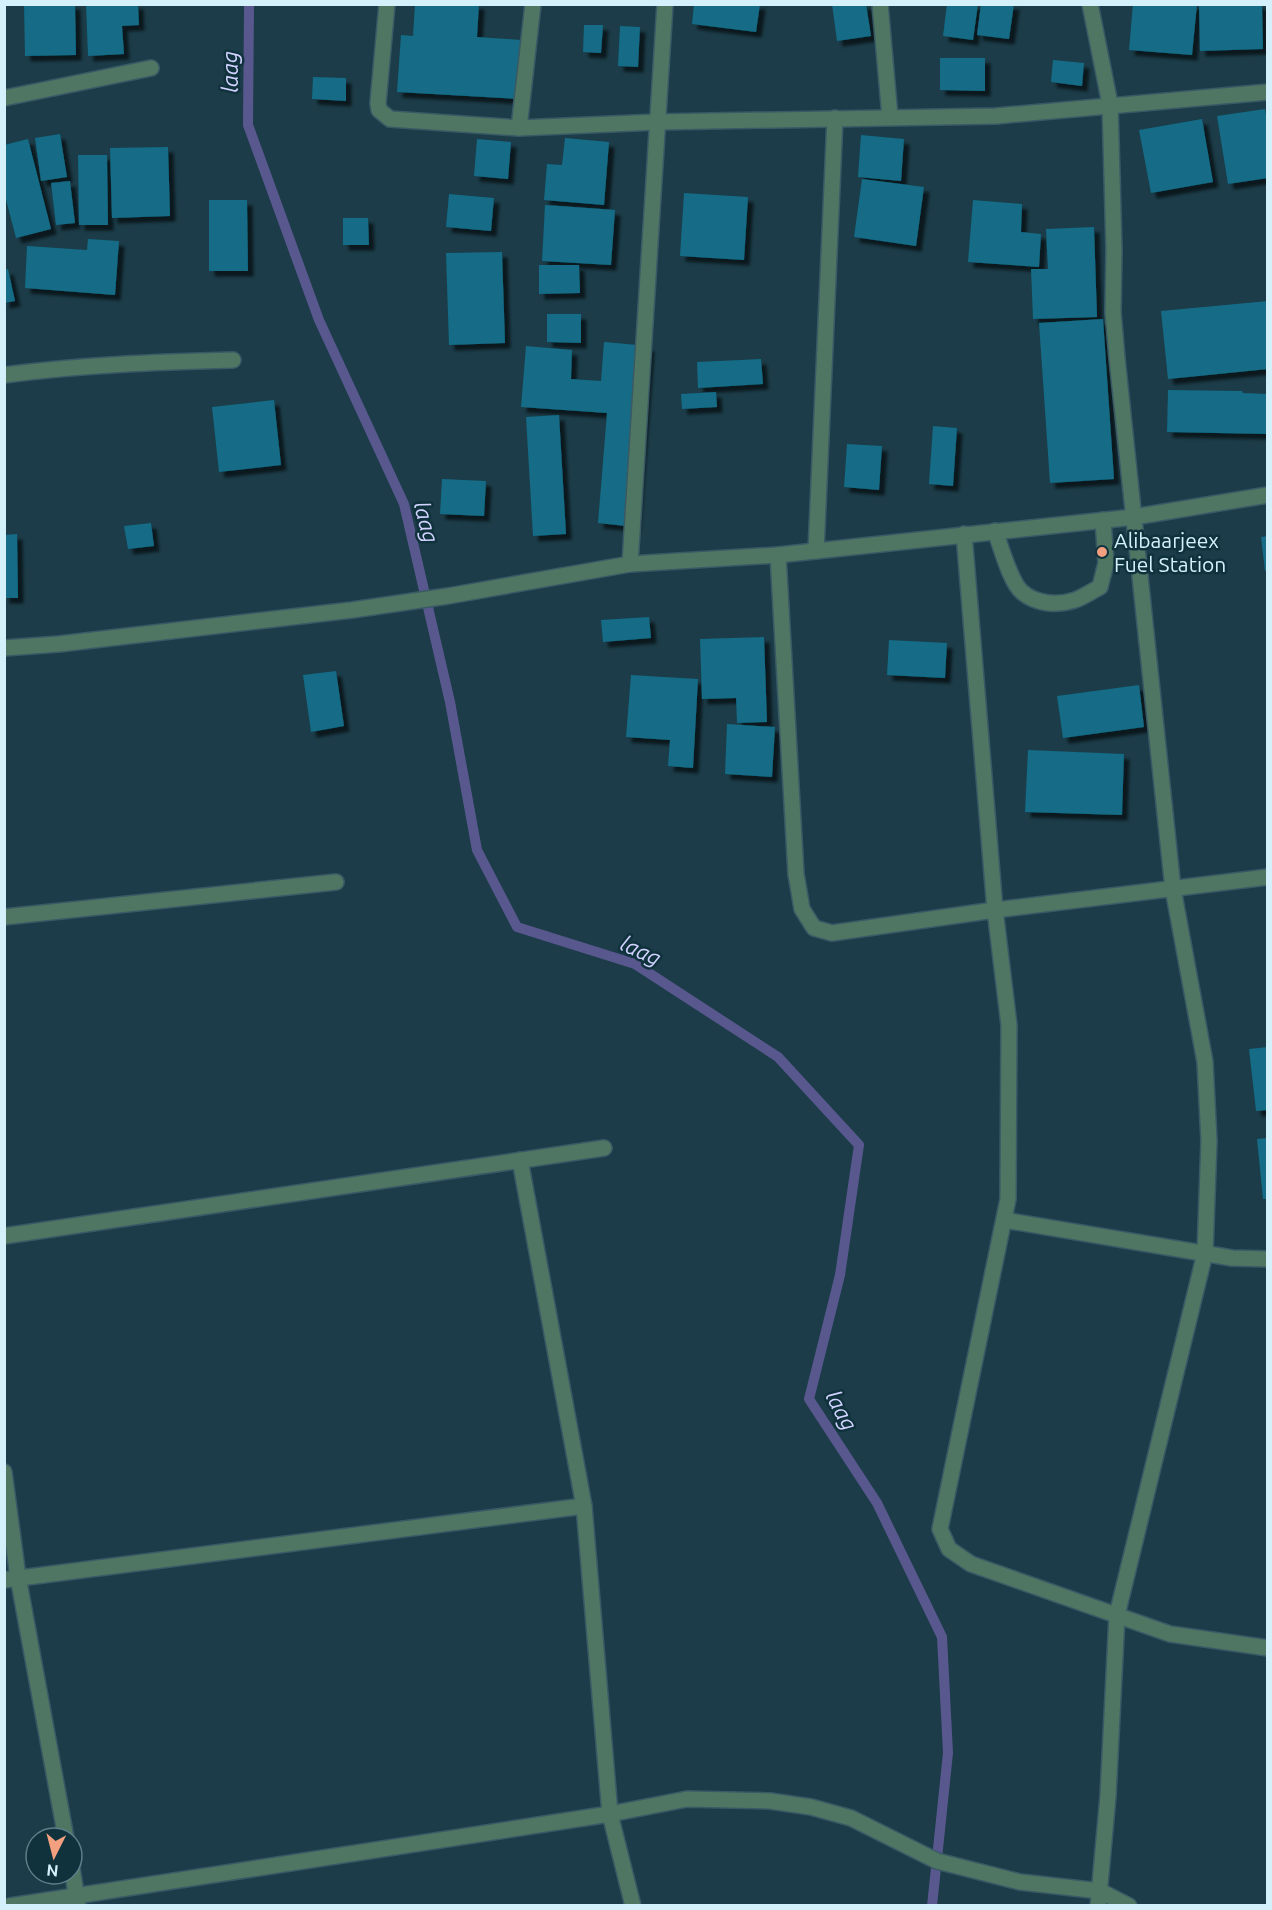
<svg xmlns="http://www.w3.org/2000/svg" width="1272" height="1910" font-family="Ubuntu,sans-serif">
	<defs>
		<filter id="shadow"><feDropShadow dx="5.5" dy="5.5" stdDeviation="1.5" flood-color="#0009"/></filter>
	</defs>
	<rect width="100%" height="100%" fill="#1b3c48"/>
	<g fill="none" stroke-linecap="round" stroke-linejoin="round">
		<polyline stroke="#59588e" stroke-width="10" points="249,4 248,125 319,320 404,504 450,702 477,850 517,927 635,964 778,1057 859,1145 840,1275 809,1399 877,1503 942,1637 948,1753 932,1906"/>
	</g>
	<g fill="#136c86" filter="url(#shadow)">
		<polygon points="24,4 75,4 76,55 25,56"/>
		<polygon points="86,4 138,4 139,25 122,26 124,54 88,56"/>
		<polygon points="415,4 479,4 477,37 522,40 519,99 397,92 401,35 413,36"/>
		<polygon points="694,4 760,4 756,32 692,24"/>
		<polygon points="832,4 866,4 871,36 837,41"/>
		<polygon points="947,4 978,4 973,40 943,36"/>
		<polygon points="981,4 1014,4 1009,39 977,35"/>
		<polygon points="1133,4 1197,4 1192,55 1129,50"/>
		<polygon points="1199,4 1262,4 1263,49 1200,51"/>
		<polygon points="584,25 603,25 601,53 583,52"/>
		<polygon points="620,26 640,27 638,67 618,66"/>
		<polygon points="940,58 985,58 985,91 940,90"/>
		<polygon points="1053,60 1084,63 1082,86 1051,82"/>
		<polygon points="313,77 346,78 346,101 312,99"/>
		<polygon points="1265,109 1268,129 1268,178 1228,184 1217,116"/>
		<polygon points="1202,119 1213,182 1151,193 1139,130"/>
		<polygon points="60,134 67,177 41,181 35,138"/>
		<polygon points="861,135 904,139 901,181 858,177"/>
		<polygon points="565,138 609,142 604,205 544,200 547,164 562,165"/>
		<polygon points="28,139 51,229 16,238 4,192 4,145"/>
		<polygon points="477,139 511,142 508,179 474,176"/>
		<polygon points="168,147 170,216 112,218 110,148"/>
		<polygon points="78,155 107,155 108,225 79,225"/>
		<polygon points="862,179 924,187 916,246 854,237"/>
		<polygon points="70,181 75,223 56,225 51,183"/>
		<polygon points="684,193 748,197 744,260 680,256"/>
		<polygon points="449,194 494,198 491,231 446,227"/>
		<polygon points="209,200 247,200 248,271 209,271"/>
		<polygon points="973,200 1022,204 1021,232 1041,234 1039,267 968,262"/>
		<polygon points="545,205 615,210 611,265 542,261"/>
		<polygon points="343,218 368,218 369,245 343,245"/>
		<polygon points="1094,227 1097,317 1033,319 1031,269 1048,269 1046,229"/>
		<polygon points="88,239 119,241 115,295 25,288 27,246 87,250"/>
		<polygon points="502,252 505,343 449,345 446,253"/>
		<polygon points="539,265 579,265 580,293 539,294"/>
		<polygon points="8,269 15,301 4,303 4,270"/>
		<polygon points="1268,301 1268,369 1168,379 1161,311"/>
		<polygon points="547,314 581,314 581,343 547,342"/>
		<polygon points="1103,319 1114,479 1050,483 1039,323"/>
		<polygon points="604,342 649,346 635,527 598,523 607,413 521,407 526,346 572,350 571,379 601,381"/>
		<polygon points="761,359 763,384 698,388 697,362"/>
		<polygon points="1168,390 1242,391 1243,393 1268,394 1268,434 1167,432"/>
		<polygon points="716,392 717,407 682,409 681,394"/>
		<polygon points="274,400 281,465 219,472 212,407"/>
		<polygon points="559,415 566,534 533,536 526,417"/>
		<polygon points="933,426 957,428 953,486 929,484"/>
		<polygon points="847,444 882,446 879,490 844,487"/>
		<polygon points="442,479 486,481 484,516 440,514"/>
		<polygon points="151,523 154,546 128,549 124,526"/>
		<polygon points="17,534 18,598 4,598 4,535"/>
		<polygon points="1268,536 1268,570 1265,571 1261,537"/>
		<polygon points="649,617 651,638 603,642 601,620"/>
		<polygon points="764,637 767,722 737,723 736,698 702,699 700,639"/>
		<polygon points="889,640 947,643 945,678 887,675"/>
		<polygon points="336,671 344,726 311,732 303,675"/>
		<polygon points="631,675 698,679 693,768 668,766 670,740 626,737"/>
		<polygon points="1139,685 1144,727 1063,738 1057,696"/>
		<polygon points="727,724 775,727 772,777 725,774"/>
		<polygon points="1028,750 1124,754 1122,815 1025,812"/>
		<polygon points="1268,1047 1268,1110 1256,1111 1249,1049"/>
		<polygon points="1268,1138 1268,1199 1263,1199 1257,1139"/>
	</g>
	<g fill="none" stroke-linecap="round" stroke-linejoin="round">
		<defs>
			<path id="service" d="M995 531C1001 546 1010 582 1022 592 1036 604 1057 606 1075 600 1084 597 1092 591 1100 587L1106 563 1103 520"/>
			<g id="minor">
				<polyline points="387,4 378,103 379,110 390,119 519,128 657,122 996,116 1268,92"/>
				<polyline points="880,4 890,117"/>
				<polyline points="1090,4 1110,104 1114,250 1113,312 1117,358 1173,889 1205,1062 1209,1141 1205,1253 1117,1615 1108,1796 1098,1906"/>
				<polyline points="4,98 151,68"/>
				<polyline points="519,128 533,4"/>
				<path d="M4 375C81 365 156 362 233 360"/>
				<polyline points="964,534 995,910 1009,1025 1008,1199 940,1529 949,1549 971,1564 1170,1634 1268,1648"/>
				<polyline points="816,551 835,118"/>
				<polyline points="778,555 796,874 802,909 814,928 832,933 995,910 1268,877"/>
				<polyline points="630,564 665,4"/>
				<polyline points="4,917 336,882"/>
				<polyline points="520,1160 584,1506 610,1814 633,1906"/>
				<polyline points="1004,1220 1232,1258 1268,1259"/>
				<polyline points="4,1236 604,1148"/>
				<polyline points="4,1472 18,1577 66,1838"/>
				<polyline points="4,1580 584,1506"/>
				<polyline points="72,1868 78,1906"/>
				<polyline points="10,1906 610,1814 687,1799 770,1801 811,1807 851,1818 937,1861 1020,1882 1100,1891 1129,1906"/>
			</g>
			<polyline id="tertiary" points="4,648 59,644 352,610 448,596 630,564 778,555 1134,517 1268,495"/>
		</defs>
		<use href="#service" stroke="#395965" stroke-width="18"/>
		<use href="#minor" stroke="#395965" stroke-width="18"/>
		<use href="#tertiary" stroke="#395965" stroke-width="18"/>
		<use href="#service" stroke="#4e7663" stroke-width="15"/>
		<use href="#minor" stroke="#4e7663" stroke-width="15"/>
		<use href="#tertiary" stroke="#4e7663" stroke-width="15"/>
	</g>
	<circle fill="#f2a07f" stroke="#10323d" stroke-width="2" cx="1102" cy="552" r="6"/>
	<g text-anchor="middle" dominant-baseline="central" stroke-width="5" stroke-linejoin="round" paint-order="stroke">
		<g font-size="21" fill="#d4f0fb" stroke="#10323d" text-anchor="start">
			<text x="1114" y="540">Alibaarjeex<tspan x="1114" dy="24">Fuel Station</tspan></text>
		</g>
		<g font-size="22" font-style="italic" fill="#d1d3ff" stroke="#10323d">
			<text transform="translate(229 72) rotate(-90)">laag</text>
			<text transform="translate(427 522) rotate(75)">laag</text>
			<text transform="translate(641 950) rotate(25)">laag</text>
			<text transform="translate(842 1410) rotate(62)">laag</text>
		</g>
	</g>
	<rect width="1272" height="1910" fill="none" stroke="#d4f0fb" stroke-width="12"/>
	<g transform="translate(54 1856) rotate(186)"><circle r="28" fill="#10323d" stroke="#5e7e89" stroke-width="1.5"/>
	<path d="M0-4.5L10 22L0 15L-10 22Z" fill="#f2a07f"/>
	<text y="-9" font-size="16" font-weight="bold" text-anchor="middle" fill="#d4f0fb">N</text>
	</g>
</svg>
